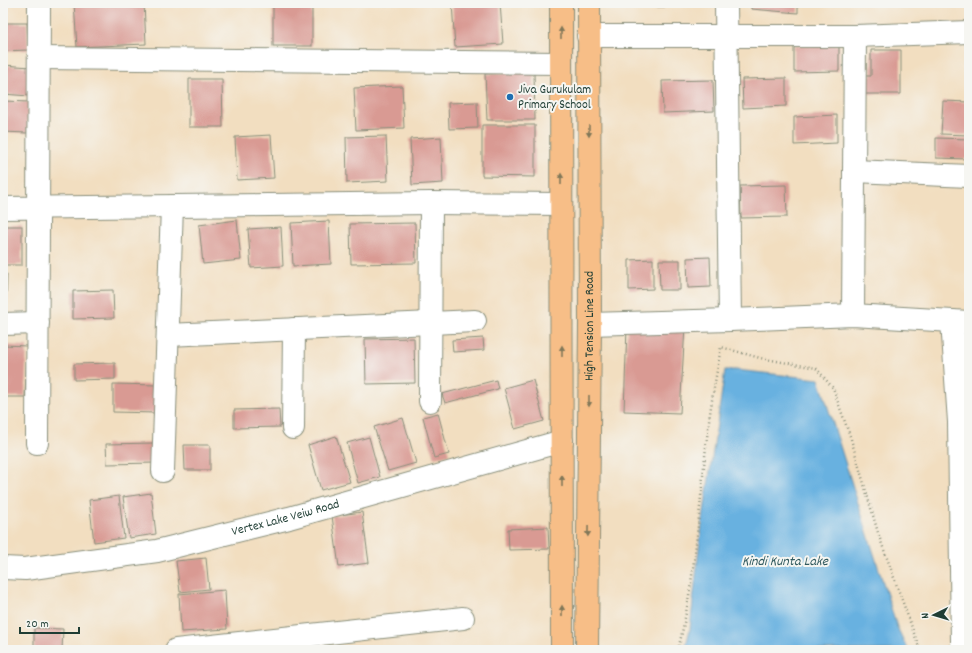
<svg xmlns="http://www.w3.org/2000/svg" width="972" height="653" font-family="Dekko,sans-serif">
	<rect width="100%" height="100%" fill="#f6f6f2"/>
	<filter id="ink" filterUnits="userSpaceOnUse"><feTurbulence type="fractalNoise" baseFrequency=".025" numOctaves="2"/><feDisplacementMap in="SourceGraphic" scale="8" xChannelSelector="R" yChannelSelector="G"/><feConvolveMatrix kernelMatrix="1 2 1 2 8 2 1 2 1" color-interpolation-filters="sRGB"/></filter>
	<filter id="wash" filterUnits="userSpaceOnUse"><feTurbulence type="fractalNoise" baseFrequency=".012" numOctaves="4" result="noise"/><feDisplacementMap in="SourceGraphic" scale="16" xChannelSelector="R" yChannelSelector="G"/><feGaussianBlur stdDeviation="0.9" result="paint"/><feColorMatrix in="noise" values="0 0 0 0 0 0 0 0 0 0 0 0 0 0 0 0 0 1.4 0 .05"/><feComposite in="paint" operator="in"/></filter>
	<g filter="url(#wash)">
		<rect width="100%" height="100%" fill="#f2dec0"/>
		<polygon fill="#68b1e0" stroke="#44778a" points="725,370 736,370 819,379 897,627 908,650 685,650 690,629 700,539"/>
		<g id="blocks">
			<g fill="#d99a93">
				<polygon points="74,3 144,3 146,44 77,47"/>
				<rect x="273" y="3" width="39" height="43"/>
				<polygon points="452,3 500,3 503,44 455,47"/>
				<rect x="642" y="3" width="23" height="4"/>
				<polygon points="751,3 798,3 798,13 751,9"/>
				<polygon points="3,23 27,23 28,50 3,51"/>
				<polygon points="839,45 839,71 794,72 794,46"/>
				<polygon points="871,50 901,50 901,94 864,94 865,76 871,76"/>
				<polygon points="3,65 31,67 29,96 3,94"/>
				<polygon points="534,72 535,120 487,120 485,74"/>
				<polygon points="786,78 786,106 743,108 742,79"/>
				<polygon points="189,79 222,79 223,127 189,127"/>
				<polygon points="713,80 714,111 663,113 662,81"/>
				<polygon points="402,86 404,128 356,130 354,88"/>
				<polygon points="3,101 29,102 27,133 3,132"/>
				<polygon points="943,101 969,102 969,135 941,134"/>
				<polygon points="477,102 478,128 449,129 448,103"/>
				<polygon points="837,115 837,143 794,145 794,117"/>
				<polygon points="482,125 535,125 535,177 482,176"/>
				<polygon points="271,135 274,178 237,180 235,137"/>
				<polygon points="386,136 388,181 347,183 346,137"/>
				<polygon points="441,137 443,183 412,185 410,139"/>
				<polygon points="936,138 969,139 969,159 936,158"/>
				<polygon points="786,185 787,217 741,218 740,186"/>
				<polygon points="237,220 241,260 203,264 199,225"/>
				<polygon points="329,221 331,264 293,266 291,223"/>
				<polygon points="415,223 416,263 351,264 350,224"/>
				<rect x="3" y="226" width="19" height="39"/>
				<polygon points="281,227 283,266 251,268 248,229"/>
				<polygon points="710,257 711,287 688,288 687,258"/>
				<polygon points="653,259 653,289 629,290 629,260"/>
				<polygon points="659,260 680,260 680,290 660,290"/>
				<polygon points="3,274 7,274 6,312 3,312"/>
				<polygon points="113,290 114,318 73,319 73,291"/>
				<polygon points="685,326 680,413 624,411 627,327"/>
				<polygon points="414,338 415,383 366,384 365,339"/>
				<polygon points="483,338 484,350 453,352 452,340"/>
				<polygon points="3,345 27,346 25,397 3,397"/>
				<polygon points="115,363 115,379 74,380 74,364"/>
				<polygon points="496,380 498,389 445,403 442,394"/>
				<polygon points="533,380 544,421 515,429 504,388"/>
				<polygon points="113,384 157,385 157,413 113,412"/>
				<polygon points="279,409 280,427 234,428 234,410"/>
				<polygon points="438,413 449,454 434,458 423,417"/>
				<polygon points="403,418 416,463 388,471 374,427"/>
				<polygon points="336,436 350,482 321,490 308,445"/>
				<polygon points="369,437 380,477 358,483 347,443"/>
				<polygon points="154,443 155,463 107,464 106,444"/>
				<polygon points="184,445 210,445 210,470 185,470"/>
				<polygon points="151,493 156,534 129,538 123,497"/>
				<polygon points="119,496 124,538 94,542 89,500"/>
				<polygon points="362,512 369,563 339,567 332,516"/>
				<polygon points="548,527 549,549 509,550 508,529"/>
				<polygon points="206,558 209,589 180,592 176,561"/>
				<polygon points="225,590 227,629 181,632 179,594"/>
				<polygon points="34,628 63,629 62,650 34,650"/>
			</g>
		</g>
	</g>
	<g filter="url(#ink)">
		<use href="#blocks" fill-opacity="0" stroke="#888e7a" stroke-width="1"/>
		<g fill="none" stroke-linecap="round" stroke-linejoin="round">
			<defs>
				<g id="minor">
					<polyline points="726,3 730,320"/>
					<polyline points="588,36 855,36 969,32"/>
					<polyline points="39,58 561,63"/>
					<polyline points="854,171 969,176"/>
					<polyline points="3,208 431,203 561,204"/>
					<polyline points="853,315 855,36"/>
					<polyline points="952,321 959,422 962,642 963,646 969,649"/>
					<polyline points="3,324 38,323"/>
					<polyline points="590,324 730,320 853,315 969,322"/>
					<polyline points="168,335 475,321"/>
					<polyline points="430,401 431,203"/>
					<polyline points="293,428 294,329"/>
					<polyline points="37,443 39,3"/>
					<polyline points="163,471 172,206"/>
					<path id="s1" d="M3 568 25 569 157 551 289 518 562 441"/>
					<polyline points="176,650 463,618"/>
				</g>
				<g id="major">
					<polyline points="561,3 562,650"/>
					<path id="s2" d="M587 650 590 324 589 3"/>
				</g>
			</defs>
			<use href="#minor" stroke="#888e7a" stroke-width="24"/>
			<use href="#major" stroke="#888e7a" stroke-width="24"/>
			<path stroke="#888e7a" stroke-width="2.5" stroke-dasharray="1 3" stroke-linecap="butt" d="M678 650C695 581 699 509 707 438 710 408 716 377 721 347L760 358 816 368 833 388 851 439 879 536 920 650"/>
			<use href="#minor" stroke="#fff" stroke-width="22"/>
			<use href="#major" stroke="#f7be87" stroke-width="22"/>
		</g>
		<defs><path id="oneway-solid" d="M-6-.8H1V-3.2L6.5 0L1 3.2V.8H-6Z"/></defs>
		<g fill="#807759">
			<use href="#oneway-solid" transform="translate(561 33) rotate(-90)"/>
			<use href="#oneway-solid" transform="translate(589 131) rotate(90)"/>
			<use href="#oneway-solid" transform="translate(561 179) rotate(-90)"/>
			<use href="#oneway-solid" transform="translate(562 351) rotate(-90)"/>
			<use href="#oneway-solid" transform="translate(589 401) rotate(90)"/>
			<use href="#oneway-solid" transform="translate(562 481) rotate(-90)"/>
			<use href="#oneway-solid" transform="translate(588 531) rotate(91)"/>
			<use href="#oneway-solid" transform="translate(562 611) rotate(-90)"/>
		</g>
	</g>
	<circle fill="#1f6fb2" stroke="#f6f6f2" stroke-width="1.5" cx="510" cy="97" r="4"/>
	<g text-anchor="middle" dominant-baseline="central" stroke-width="4" stroke-linejoin="round" paint-order="stroke">
		<g font-size="13" fill="#1f3d34" stroke="#f6f6f2" text-anchor="start">
			<text x="518" y="90">Jiva Gurukulam<tspan x="518" dy="15">Primary School</tspan></text>
		</g>
		<g font-size="13" fill="#1f3d34" stroke="#f6f6f2">
			<text stroke="none"><textPath href="#s2" startOffset="324">High Tension Line Road</textPath></text>
			<text stroke="none"><textPath href="#s1" startOffset="288">Vertex Lake Veiw Road</textPath></text>
		</g>
		<g font-size="14" font-style="italic" fill="#315a5f" stroke="#f6f6f2">
			<text x="785" y="562">Kindi Kunta Lake</text>
		</g>
	</g>
	<rect width="972" height="653" fill="none" stroke="#f6f6f2" stroke-width="16"/>
	<g transform="translate(934 615) rotate(265)" stroke="#f6f6f2" stroke-width="3" paint-order="stroke">
	<path d="M0-3L7 15L0 10L-7 15Z" fill="#1f3d34"/>
	<text y="-6" font-size="11" font-weight="bold" text-anchor="middle" fill="#1f3d34">N</text>
	</g>
	<path d="M20 627v6h59v-6" fill="none" stroke="#1f3d34" stroke-width="2"/>
	<text x="26" y="627" font-size="12" fill="#1f3d34" stroke="#f6f6f2" stroke-width="3" paint-order="stroke">20 m</text>
</svg>
